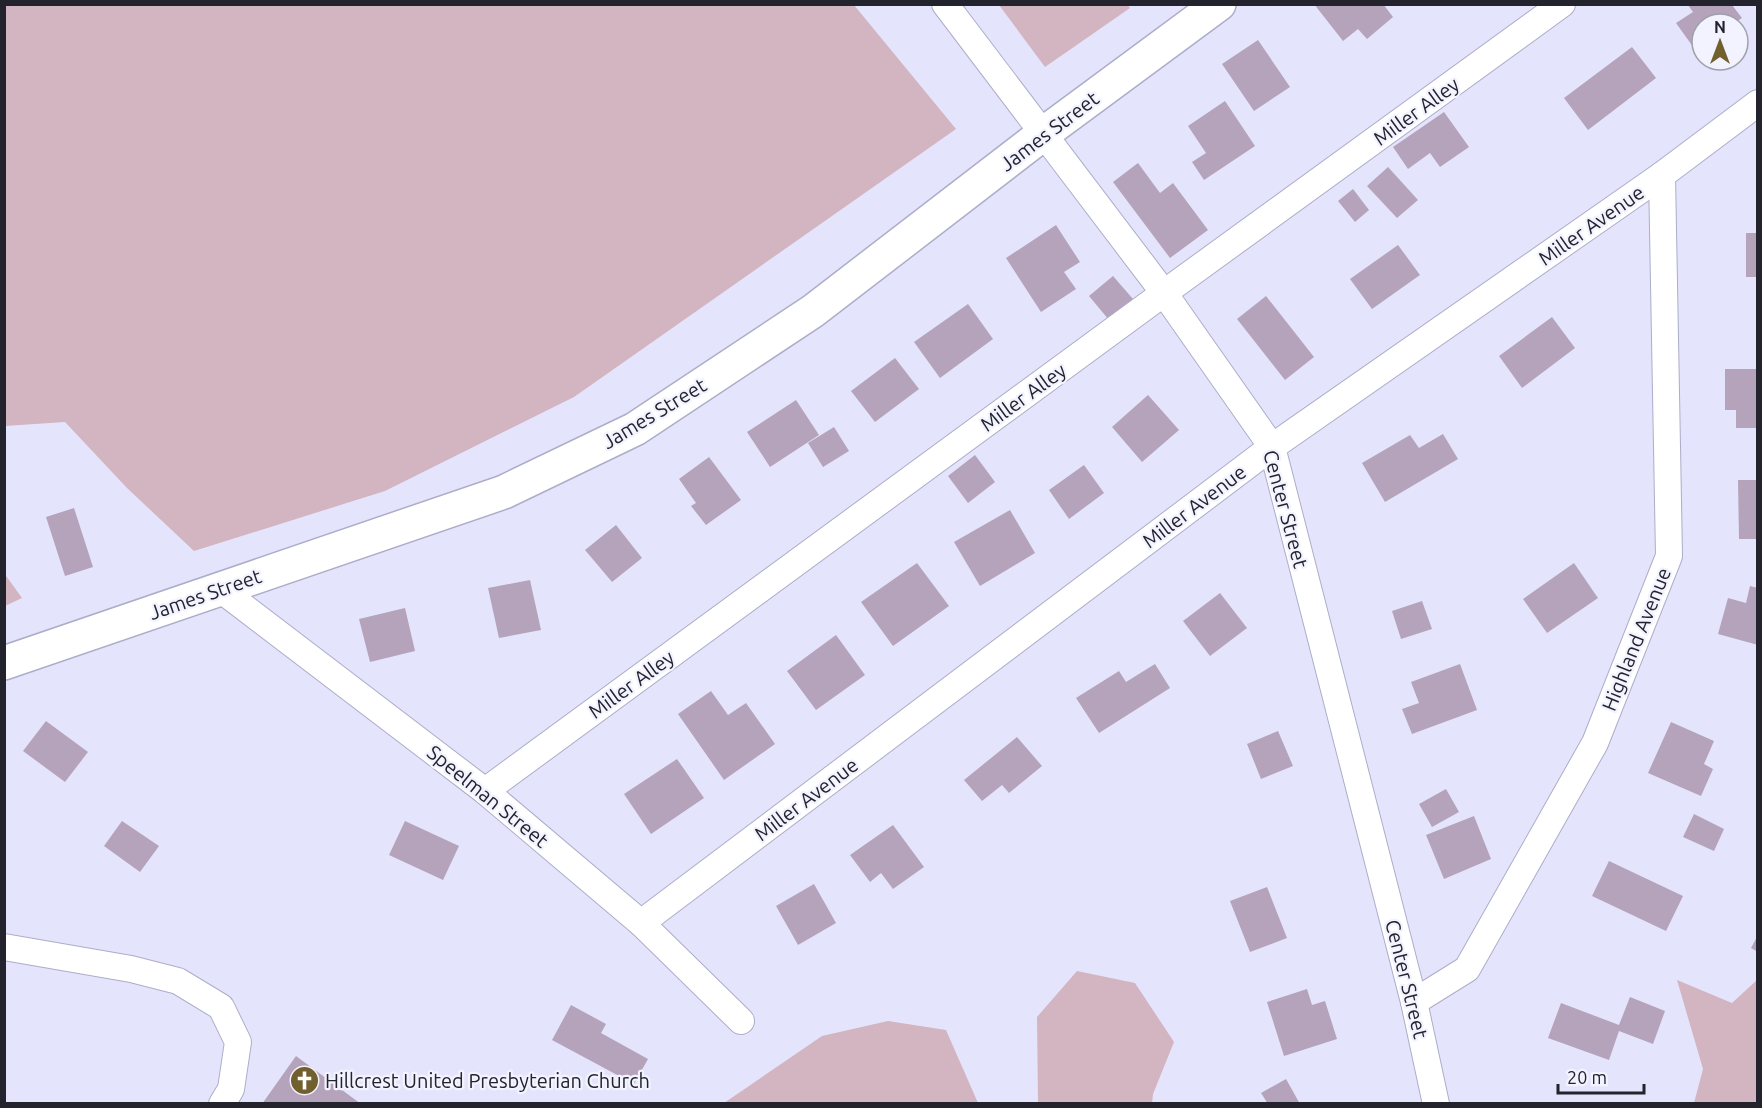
<svg xmlns="http://www.w3.org/2000/svg" width="1762" height="1108" font-family="Ubuntu,sans-serif">
	<rect width="100%" height="100%" fill="#e4e5fc"/>
	<g fill="#d3b4c1">
		<polygon points="5,4 854,5 956,129 574,397 385,491 194,551 127,488 65,422 5,426"/>
		<polygon points="1127,4 1130,8 1045,67 999,5"/>
		<polygon points="4,573 22,598 5,606 4,606"/>
		<polygon points="1077,971 1135,983 1174,1042 1153,1094 1152,1103 1038,1103 1037,1017"/>
		<polygon points="1677,980 1732,1003 1757,980 1757,1103 1694,1103 1703,1069"/>
		<polygon points="888,1021 946,1030 978,1103 724,1103 822,1036"/>
	</g>
	<g fill="#b4a3bb">
		<polygon points="1314,4 1383,4 1393,17 1367,39 1358,29 1343,41"/>
		<polygon points="1688,5 1732,5 1742,18 1733,24 1702,24 1702,47 1696,51 1676,23 1693,12"/>
		<polygon points="1258,40 1290,87 1254,111 1222,64"/>
		<polygon points="1632,47 1656,78 1588,130 1564,98"/>
		<polygon points="1225,101 1255,146 1204,180 1192,162 1206,153 1188,126"/>
		<polygon points="1444,112 1469,147 1440,167 1430,153 1408,169 1393,147"/>
		<polygon points="1138,163 1160,193 1173,183 1208,230 1170,258 1113,182"/>
		<polygon points="1388,167 1418,200 1397,218 1367,186"/>
		<polygon points="1353,189 1369,210 1355,222 1338,201"/>
		<polygon points="1056,225 1080,262 1064,272 1076,289 1041,312 1006,258"/>
		<rect x="1746" y="233" width="12" height="44"/>
		<polygon points="1398,245 1420,275 1372,309 1350,279"/>
		<polygon points="1113,276 1133,299 1109,320 1089,296"/>
		<polygon points="1266,296 1314,357 1285,380 1237,319"/>
		<polygon points="968,304 993,339 940,378 914,342"/>
		<polygon points="1552,317 1575,348 1522,388 1499,356"/>
		<polygon points="895,358 919,389 875,422 851,391"/>
		<polygon points="1725,369 1758,369 1758,428 1736,428 1736,410 1725,410"/>
		<polygon points="1148,395 1179,430 1142,462 1112,427"/>
		<polygon points="796,400 819,435 770,467 747,432"/>
		<polygon points="834,427 849,451 823,467 808,443"/>
		<polygon points="1443,434 1458,459 1385,502 1362,463 1410,435 1419,448"/>
		<polygon points="975,455 995,482 968,503 948,476"/>
		<polygon points="709,457 741,500 706,525 691,506 696,503 679,479"/>
		<polygon points="1084,465 1104,493 1069,519 1049,490"/>
		<polygon points="1738,480 1758,480 1758,539 1739,539"/>
		<polygon points="74,508 93,567 65,576 46,517"/>
		<polygon points="1010,510 1035,553 980,586 954,542"/>
		<polygon points="616,525 642,558 612,582 585,550"/>
		<polygon points="917,563 949,606 893,646 861,602"/>
		<polygon points="1574,563 1598,598 1547,633 1523,599"/>
		<polygon points="530,580 541,630 499,638 488,588"/>
		<polygon points="1750,586 1758,588 1758,645 1718,634 1728,598 1746,603"/>
		<polygon points="1220,593 1247,628 1210,656 1183,621"/>
		<polygon points="1422,601 1432,629 1401,639 1392,611"/>
		<polygon points="405,608 415,651 370,662 359,619"/>
		<polygon points="836,635 865,675 816,710 787,671"/>
		<polygon points="1155,664 1170,688 1099,733 1076,698 1119,671 1126,682"/>
		<polygon points="1460,664 1477,710 1412,734 1402,709 1419,703 1411,682"/>
		<polygon points="711,691 728,715 746,703 775,744 724,780 678,714"/>
		<polygon points="46,721 88,752 65,782 23,751"/>
		<polygon points="1671,722 1714,741 1704,764 1713,769 1701,796 1648,773"/>
		<polygon points="1278,731 1293,766 1261,779 1247,744"/>
		<polygon points="1017,737 1042,766 1009,793 1002,785 982,801 964,780"/>
		<polygon points="677,759 704,798 651,834 624,794"/>
		<polygon points="1446,789 1459,812 1432,827 1419,804"/>
		<polygon points="1694,814 1724,829 1714,851 1683,837"/>
		<polygon points="1474,816 1491,859 1444,879 1426,835"/>
		<polygon points="122,821 159,846 140,872 104,846"/>
		<polygon points="405,821 459,846 443,880 389,855"/>
		<polygon points="893,825 924,867 893,889 881,873 870,882 850,855"/>
		<polygon points="1609,861 1683,896 1666,931 1592,896"/>
		<polygon points="814,884 836,923 798,945 776,906"/>
		<polygon points="1267,887 1287,938 1250,952 1230,901"/>
		<polygon points="1758,935 1758,952 1751,948"/>
		<polygon points="1307,989 1312,1005 1325,1001 1337,1039 1284,1056 1267,1002"/>
		<polygon points="1630,997 1665,1011 1653,1044 1619,1031 1609,1060 1548,1038 1561,1003 1619,1025"/>
		<polygon points="571,1005 606,1024 601,1033 648,1059 634,1084 552,1040"/>
		<polygon points="296,1056 361,1104 262,1104"/>
		<polygon points="1286,1079 1300,1104 1268,1104 1261,1093"/>
	</g>
	<g fill="none" stroke-linecap="round" stroke-linejoin="round">
		<defs>
			<g id="street">
				<polyline points="945,4 1164,293 1272,447 1414,1002 1436,1104"/>
				<polyline points="220,589 485,791 641,923 741,1021"/>
				<polyline points="485,791 1164,293 1562,4"/>
				<polyline points="641,923 1272,447 1662,175 1758,103"/>
				<polyline points="4,947 131,969 178,981 221,1007 238,1042 231,1089 222,1104"/>
				<polyline points="1414,1002 1467,969 1595,743 1669,556 1662,175"/>
			</g>
			<polyline id="secondary" points="4,663 504,492 635,429 813,311 1043,134 1219,4"/>
		</defs>
		<use href="#street" stroke="#acadc9" stroke-width="28"/>
		<use href="#secondary" stroke="#acadc9" stroke-width="36"/>
		<use href="#street" stroke="#fff" stroke-width="26"/>
		<use href="#secondary" stroke="#fff" stroke-width="33"/>
	</g>
	<defs>
		<symbol id="church-disc" viewBox="-11 -11 22 22"><circle r="9.5" fill="#715f2d" stroke="#f2f3ff"/><path d="M-1.2-6h2.4v3.5h3.3v2.4h-3.3V6h-2.4V-.1h-3.3v-2.4h3.3Z" fill="#fff"/></symbol>
	</defs>
	<g fill-rule="evenodd">
		<use href="#church-disc" x="288" y="1064" width="33" height="33"/>
	</g>
	<g text-anchor="middle" dominant-baseline="central" stroke-width="4.5" stroke-linejoin="round" paint-order="stroke">
		<g font-size="20" fill="#22232d" stroke="#f2f3ff">
			<text transform="translate(1416 111) rotate(-36)">Miller Alley</text>
			<text transform="translate(1049 131) rotate(-37)">James Street</text>
			<text transform="translate(1591 225) rotate(-35)">Miller Avenue</text>
			<text transform="translate(1023 397) rotate(-36)">Miller Alley</text>
			<text transform="translate(654 413) rotate(-31)">James Street</text>
			<text transform="translate(1194 506) rotate(-37)">Miller Avenue</text>
			<text transform="translate(1286 509) rotate(75)">Center Street</text>
			<text transform="translate(205 594) rotate(-19)">James Street</text>
			<text transform="translate(1636 639) rotate(-68)">Highland Avenue</text>
			<text transform="translate(631 684) rotate(-36)">Miller Alley</text>
			<text transform="translate(488 796) rotate(39)">Speelman Street</text>
			<text transform="translate(806 799) rotate(-37)">Miller Avenue</text>
			<text transform="translate(1407 979) rotate(76)">Center Street</text>
		</g>
		<g font-size="20" fill="#22232d" stroke="#f2f3ff" text-anchor="start">
			<text x="325" y="1080">Hillcrest United Presbyterian Church</text>
		</g>
	</g>
	<rect width="1762" height="1108" fill="none" stroke="#22232d" stroke-width="12"/>
	<g transform="translate(1720 42)"><circle r="28" fill="#f2f3ff" stroke="#9fa0ab" stroke-width="1.5"/>
	<path d="M0-4.5L10 22L0 15L-10 22Z" fill="#715f2d"/>
	<text y="-9" font-size="16" font-weight="bold" text-anchor="middle" fill="#22232d">N</text>
	</g>
	<path d="M1558 1084v9h86v-9" fill="none" stroke="#22232d" stroke-width="3"/>
	<text x="1567" y="1084" font-size="18" fill="#22232d" stroke="#f2f3ff" stroke-width="4.5" paint-order="stroke">20 m</text>
</svg>
